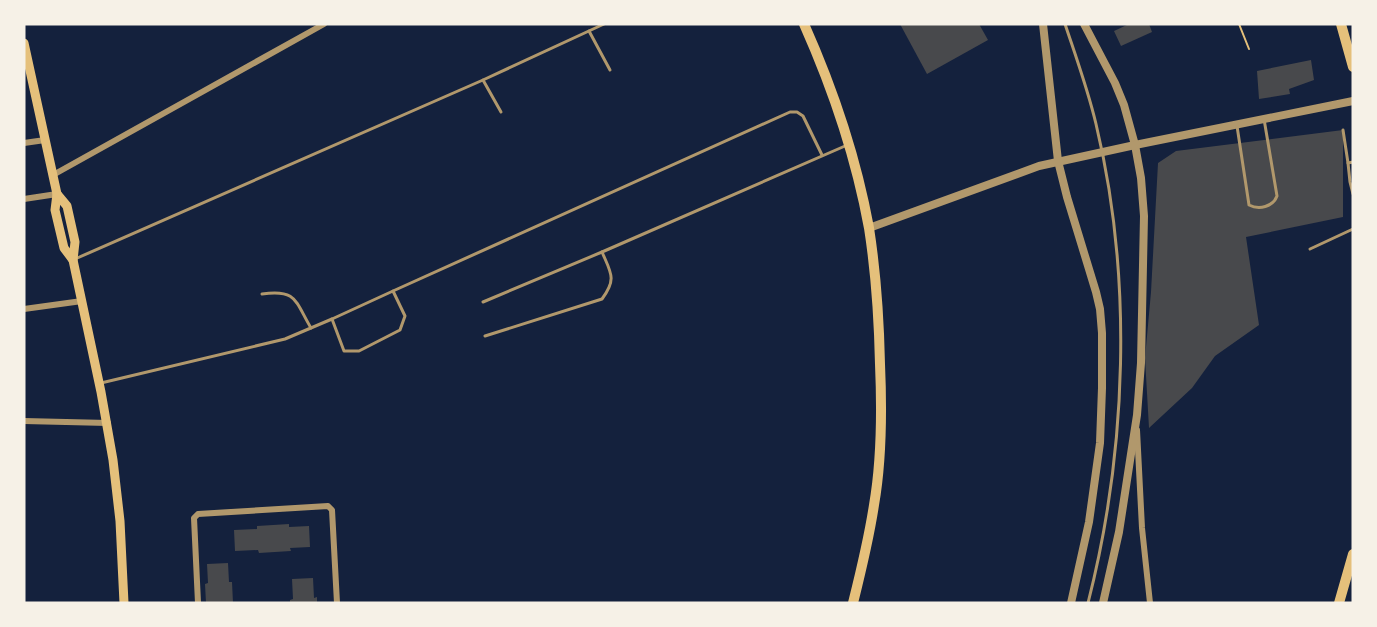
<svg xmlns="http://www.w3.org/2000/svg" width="1377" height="627" font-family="Mulish,sans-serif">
	<rect width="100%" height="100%" fill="#14213d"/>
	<g fill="#48494c">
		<polygon points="900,24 979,24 988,40 927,74"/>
		<polygon points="1129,24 1149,24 1152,32 1121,46 1114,31"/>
		<polygon points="1311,60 1314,80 1289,89 1290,94 1259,99 1257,71"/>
		<polygon points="1343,130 1343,217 1246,237 1259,325 1215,356 1192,388 1149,428 1145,358 1151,292 1158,163 1176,151"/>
		<polygon points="289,524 289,527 309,526 310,547 290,548 291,551 259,553 258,550 235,551 234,530 257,529 257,526"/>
		<polygon points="228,563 229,582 232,582 233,603 206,603 205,584 208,583 207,564"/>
		<polygon points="313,578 314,598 317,597 317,603 290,603 290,600 293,599 292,579"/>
	</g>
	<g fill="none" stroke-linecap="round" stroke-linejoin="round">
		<polyline stroke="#e5c07b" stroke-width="2" points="1239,24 1249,49"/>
		<g stroke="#b1986c" stroke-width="3">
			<path d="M1065 24C1076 57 1088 90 1096 124 1133 278 1127 450 1088 603"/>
			<polyline points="589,31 610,70"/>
			<polyline points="483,80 501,112"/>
			<path d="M1237 126 1249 205C1259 210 1273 207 1277 196L1264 119"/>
			<polyline points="1343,130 1348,163"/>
			<polyline points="1353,162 1348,163 1350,182 1353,194"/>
			<polyline points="1310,249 1353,229"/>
			<polyline points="75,259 483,80 604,24"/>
			<path d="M262 294C297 289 295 301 311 328"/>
			<polyline points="483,302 602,252 845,146"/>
			<polyline points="332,319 344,351 359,351 400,330 405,316 393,291"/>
			<path d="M485 336 602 299C617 279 611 273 602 252"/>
			<polyline points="101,383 285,339 332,319 393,291 790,112 797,112 803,116 822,155"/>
		</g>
		<g stroke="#b1986c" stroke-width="6">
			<polyline points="24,143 45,140"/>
			<polyline points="53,175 324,24"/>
			<polyline points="24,199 57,194"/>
			<polyline points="24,309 82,301"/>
			<polyline points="24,421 108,423"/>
			<polyline points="1137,430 1142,528 1150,603"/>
			<polyline points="198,603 194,518 198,514 328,506 332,510 337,603"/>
		</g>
		<g stroke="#b1986c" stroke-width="8">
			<polyline points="1043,24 1058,161 1067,197 1096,292 1100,309 1102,333 1102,388 1100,443 1089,522 1071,603"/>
			<polyline points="1084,24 1115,83 1124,105 1135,145 1141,178 1144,216 1141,363 1137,415 1119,532 1103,603"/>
			<polyline points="869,228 1039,166 1135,145 1353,101"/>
		</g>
		<g stroke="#e5c07b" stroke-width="9">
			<polyline points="24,43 57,194 55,210 64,248 73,260"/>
			<polyline points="57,194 67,206 75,242 73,260 101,392 113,460 120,521 124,603"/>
		</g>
		<g stroke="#e5c07b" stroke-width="10">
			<path d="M804 24C833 89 856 157 869 228 876 273 879 318 880 364 882 410 882 459 874 505 869 538 861 571 853 603"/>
			<polyline points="1341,24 1353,67"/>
			<polyline points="1339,603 1353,554"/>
		</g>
	</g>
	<rect width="1377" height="627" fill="none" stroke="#f6f1e7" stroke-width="51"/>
</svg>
